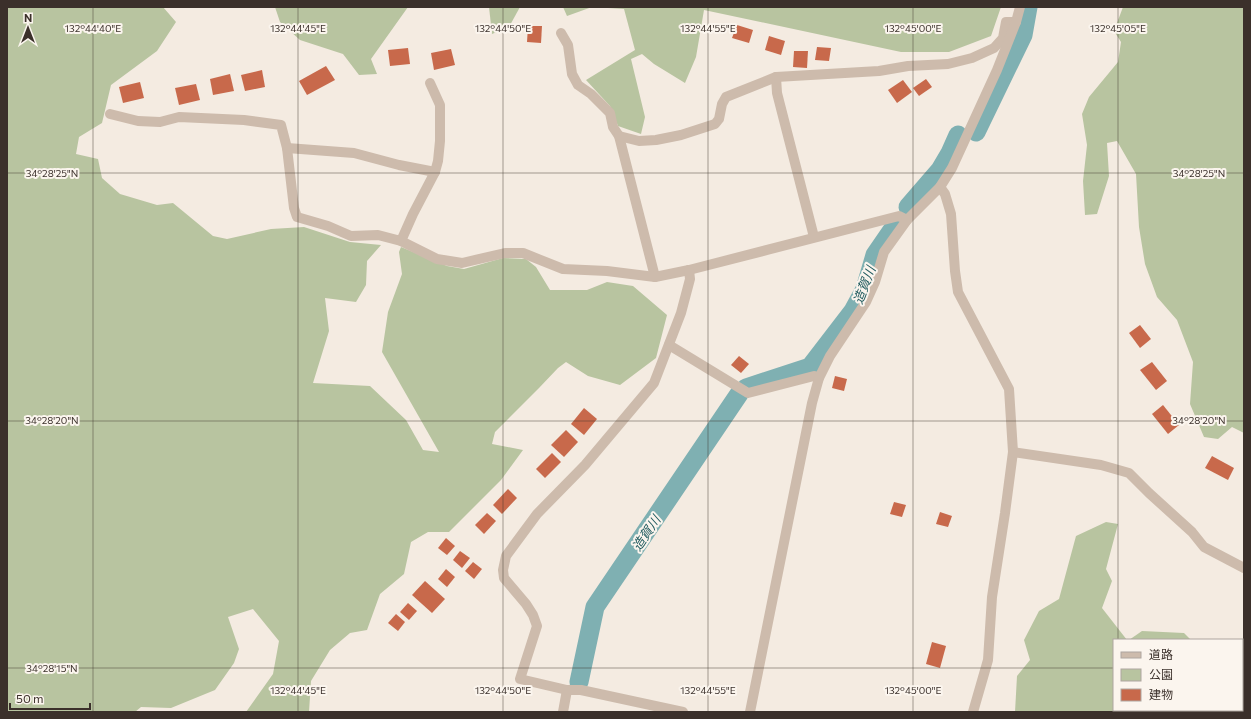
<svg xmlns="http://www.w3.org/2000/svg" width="1251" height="719" font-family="Commissioner,'Noto Sans JP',sans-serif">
	<rect width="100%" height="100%" fill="#f4ebe1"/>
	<g fill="#b8c4a0">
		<polygon points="7,7 163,7 176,22 157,51 111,85 102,123 79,137 76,154 98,159 102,178 120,194 157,205 173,203 213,236 227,239 271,229 304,227 350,242 381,245 367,261 366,285 356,302 325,298 329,331 313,383 370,386 406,420 423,450 439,452 382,352 388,312 402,274 399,252 401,247 447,266 464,269 503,258 526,259 536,267 550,290 587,290 607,282 633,286 667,315 656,358 620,385 588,376 566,362 558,368 539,388 495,432 492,444 523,450 501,480 449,532 428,532 411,542 404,574 380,594 367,630 350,633 330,650 311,681 309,712 246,712 273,674 279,641 253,609 228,617 239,649 234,663 215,690 171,708 141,707 135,712 7,712"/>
		<polygon points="275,7 408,7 371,59 377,74 359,75 343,54 300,40 280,22"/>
		<polygon points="489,7 520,7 509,27 492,34"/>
		<polygon points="563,7 1001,7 991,36 949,52 901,52 704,10 696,57 685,83 654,64 642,54 631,59 645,117 641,134 618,126 610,106 586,80 635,50 624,9 592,7 567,16"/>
		<polygon points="1123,7 1244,7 1244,433 1232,427 1218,439 1204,437 1190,404 1193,362 1177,320 1157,297 1145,264 1139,227 1136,174 1117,141 1107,143 1109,176 1097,214 1085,215 1083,181 1087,145 1082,114 1089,97 1118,62 1121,42 1114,31"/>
		<polygon points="1106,522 1118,524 1106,569 1112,581 1102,608 1127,640 1114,640 1114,710 1242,710 1242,663 1244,663 1244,712 1015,712 1017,676 1030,660 1024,640 1039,611 1059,599 1076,536"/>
		<polygon points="1142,631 1184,633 1191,640 1129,640"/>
	</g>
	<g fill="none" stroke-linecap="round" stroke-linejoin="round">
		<g stroke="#7fb0b2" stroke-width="19">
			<polyline points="976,132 1023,35 1028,7"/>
			<polyline points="908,207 940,170 950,153 958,135"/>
			<polyline points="746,388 810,367 853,311 865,289 875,255 897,223"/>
			<polyline points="579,682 595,607 739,394"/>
		</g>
	</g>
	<g fill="#c8694b">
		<polygon points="737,25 753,30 749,43 732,38"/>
		<polygon points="528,26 542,26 541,43 527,42"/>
		<polygon points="769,36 785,41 781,55 765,50"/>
		<polygon points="817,47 831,48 829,61 815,60"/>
		<polygon points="408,48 410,64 390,66 388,50"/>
		<polygon points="451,49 455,65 434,70 431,53"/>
		<polygon points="794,51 808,51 807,68 793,67"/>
		<polygon points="326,66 335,80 307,95 299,81"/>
		<polygon points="262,70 265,87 245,91 241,75"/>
		<polygon points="230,74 234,91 213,95 210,79"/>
		<polygon points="926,79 932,87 919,96 913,88"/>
		<polygon points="903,80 912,92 897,103 888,90"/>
		<polygon points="140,82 144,98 123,103 119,87"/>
		<polygon points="196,84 200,100 179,105 175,88"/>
		<polygon points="1140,325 1151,339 1140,348 1129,333"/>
		<polygon points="739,356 749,364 741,373 731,365"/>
		<polygon points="1152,362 1167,381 1156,390 1140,370"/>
		<polygon points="835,376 847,379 844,391 832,388"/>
		<polygon points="1163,405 1179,425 1168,434 1152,414"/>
		<polygon points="584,408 597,419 584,435 571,424"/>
		<polygon points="566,430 578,442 564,457 551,445"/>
		<polygon points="552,453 561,462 545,478 536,469"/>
		<polygon points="1212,456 1234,468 1228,480 1205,468"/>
		<polygon points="508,489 517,498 502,514 493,505"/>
		<polygon points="894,502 906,505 902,517 890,514"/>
		<polygon points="940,512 952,516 948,527 936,524"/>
		<polygon points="487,513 496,521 484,534 475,525"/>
		<polygon points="446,538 455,546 447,555 438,548"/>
		<polygon points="460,551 470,558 462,568 453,560"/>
		<polygon points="473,562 482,569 474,579 465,571"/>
		<polygon points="446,569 455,577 447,587 438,579"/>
		<polygon points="425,581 445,599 432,613 412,595"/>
		<polygon points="408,603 417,611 409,620 400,612"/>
		<polygon points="396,614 405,622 398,631 388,623"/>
		<polygon points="932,642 946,646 940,668 926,664"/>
	</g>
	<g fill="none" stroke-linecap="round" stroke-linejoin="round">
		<g stroke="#cdbbac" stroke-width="10">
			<polyline points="561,33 568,45 572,74 578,85 591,94 610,113 613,127 619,136 655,277"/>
			<polyline points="776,77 777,93 814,237"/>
			<polyline points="110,114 138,121 160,122 179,117 244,120 281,125 287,148 294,208 297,217 328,226 351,236 378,235 401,241 437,259 462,263 505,253 523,253 563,269 607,271 655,277 689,270 899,216 907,220"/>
			<polyline points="619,136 639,141 656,140 681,135 715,124 719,119 722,104 726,97 776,77 879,71 908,66 948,64 972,58 994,48 1003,38 1006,22 1016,22"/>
			<polyline points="287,148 354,153 399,165 435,172"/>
			<polyline points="940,187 945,194 951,214 955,271 958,292 1009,389 1013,452 1005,513 992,597 988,660 973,712"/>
			<polyline points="401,241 413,214 435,172 438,161 440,141 440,105 430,83"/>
			<polyline points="669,345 748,393 814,376 819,378"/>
			<polyline points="1013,452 1101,465 1129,473 1149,493 1192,532 1204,547 1244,568"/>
			<polyline points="563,712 567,690"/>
			<polyline points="683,712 581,690 567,690 520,679 537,626 533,615 526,604 504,578 503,570 506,556 537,514 585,465 654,383 681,313 690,279 689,270"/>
			<polyline points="750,712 812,403 819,378 830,356 866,302 875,282 884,252 907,220 940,187 952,168 997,70 1016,22 1020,7"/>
		</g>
	</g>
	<path fill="none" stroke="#3b302b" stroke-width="1" stroke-opacity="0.45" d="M93 7V712M298 7V712M503 7V712M708 7V712M913 7V712M1118 7V640M7 173H1244M7 421H1244M7 668H1114M1242 668H1244M1118 710V712"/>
	<g text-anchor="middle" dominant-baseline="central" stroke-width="4" stroke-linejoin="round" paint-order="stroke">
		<g font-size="13" font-style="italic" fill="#1f5a5e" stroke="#fbf5ee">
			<text transform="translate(864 285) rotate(-69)">造賀川</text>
			<text transform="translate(646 533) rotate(-56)">造賀川</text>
		</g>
	</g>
	<g font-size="10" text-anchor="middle" fill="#3b302b" stroke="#fbf5ee" stroke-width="4" stroke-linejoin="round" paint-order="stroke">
		<text x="93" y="32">132°44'40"E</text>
		<text x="298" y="32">132°44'45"E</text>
		<text x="503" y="32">132°44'50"E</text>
		<text x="708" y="32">132°44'55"E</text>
		<text x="913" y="32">132°45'00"E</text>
		<text x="1118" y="32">132°45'05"E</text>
		<text x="52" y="177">34°28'25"N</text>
		<text x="1199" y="177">34°28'25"N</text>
		<text x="52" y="424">34°28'20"N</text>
		<text x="1199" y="424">34°28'20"N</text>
		<text x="52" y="672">34°28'15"N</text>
		<text x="298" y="694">132°44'45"E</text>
		<text x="503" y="694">132°44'50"E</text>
		<text x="708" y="694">132°44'55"E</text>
		<text x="913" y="694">132°45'00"E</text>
	</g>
	<rect width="1251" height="719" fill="none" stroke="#3b302b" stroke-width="16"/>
	<rect x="1113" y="639" width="130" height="72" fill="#fbf5ee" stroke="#aea6a0"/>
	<rect x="1121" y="652" width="20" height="6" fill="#cdbbac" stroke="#aea6a0"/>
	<text x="1149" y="659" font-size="12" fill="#3b302b">道路</text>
	<rect x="1121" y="669" width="20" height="12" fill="#b8c4a0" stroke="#aea6a0"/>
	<text x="1149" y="679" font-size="12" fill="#3b302b">公園</text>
	<rect x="1121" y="689" width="20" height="12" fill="#c8694b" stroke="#aea6a0"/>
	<text x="1149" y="699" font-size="12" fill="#3b302b">建物</text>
	<g transform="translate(28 28)" stroke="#fbf5ee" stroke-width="3" paint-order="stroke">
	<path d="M0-3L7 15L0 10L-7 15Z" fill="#3b302b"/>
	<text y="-6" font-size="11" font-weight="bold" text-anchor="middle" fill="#3b302b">N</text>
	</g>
	<path d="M10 703v6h80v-6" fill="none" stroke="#3b302b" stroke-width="2"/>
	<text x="16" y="703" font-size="12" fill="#3b302b" stroke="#fbf5ee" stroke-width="3" paint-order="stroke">50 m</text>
</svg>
